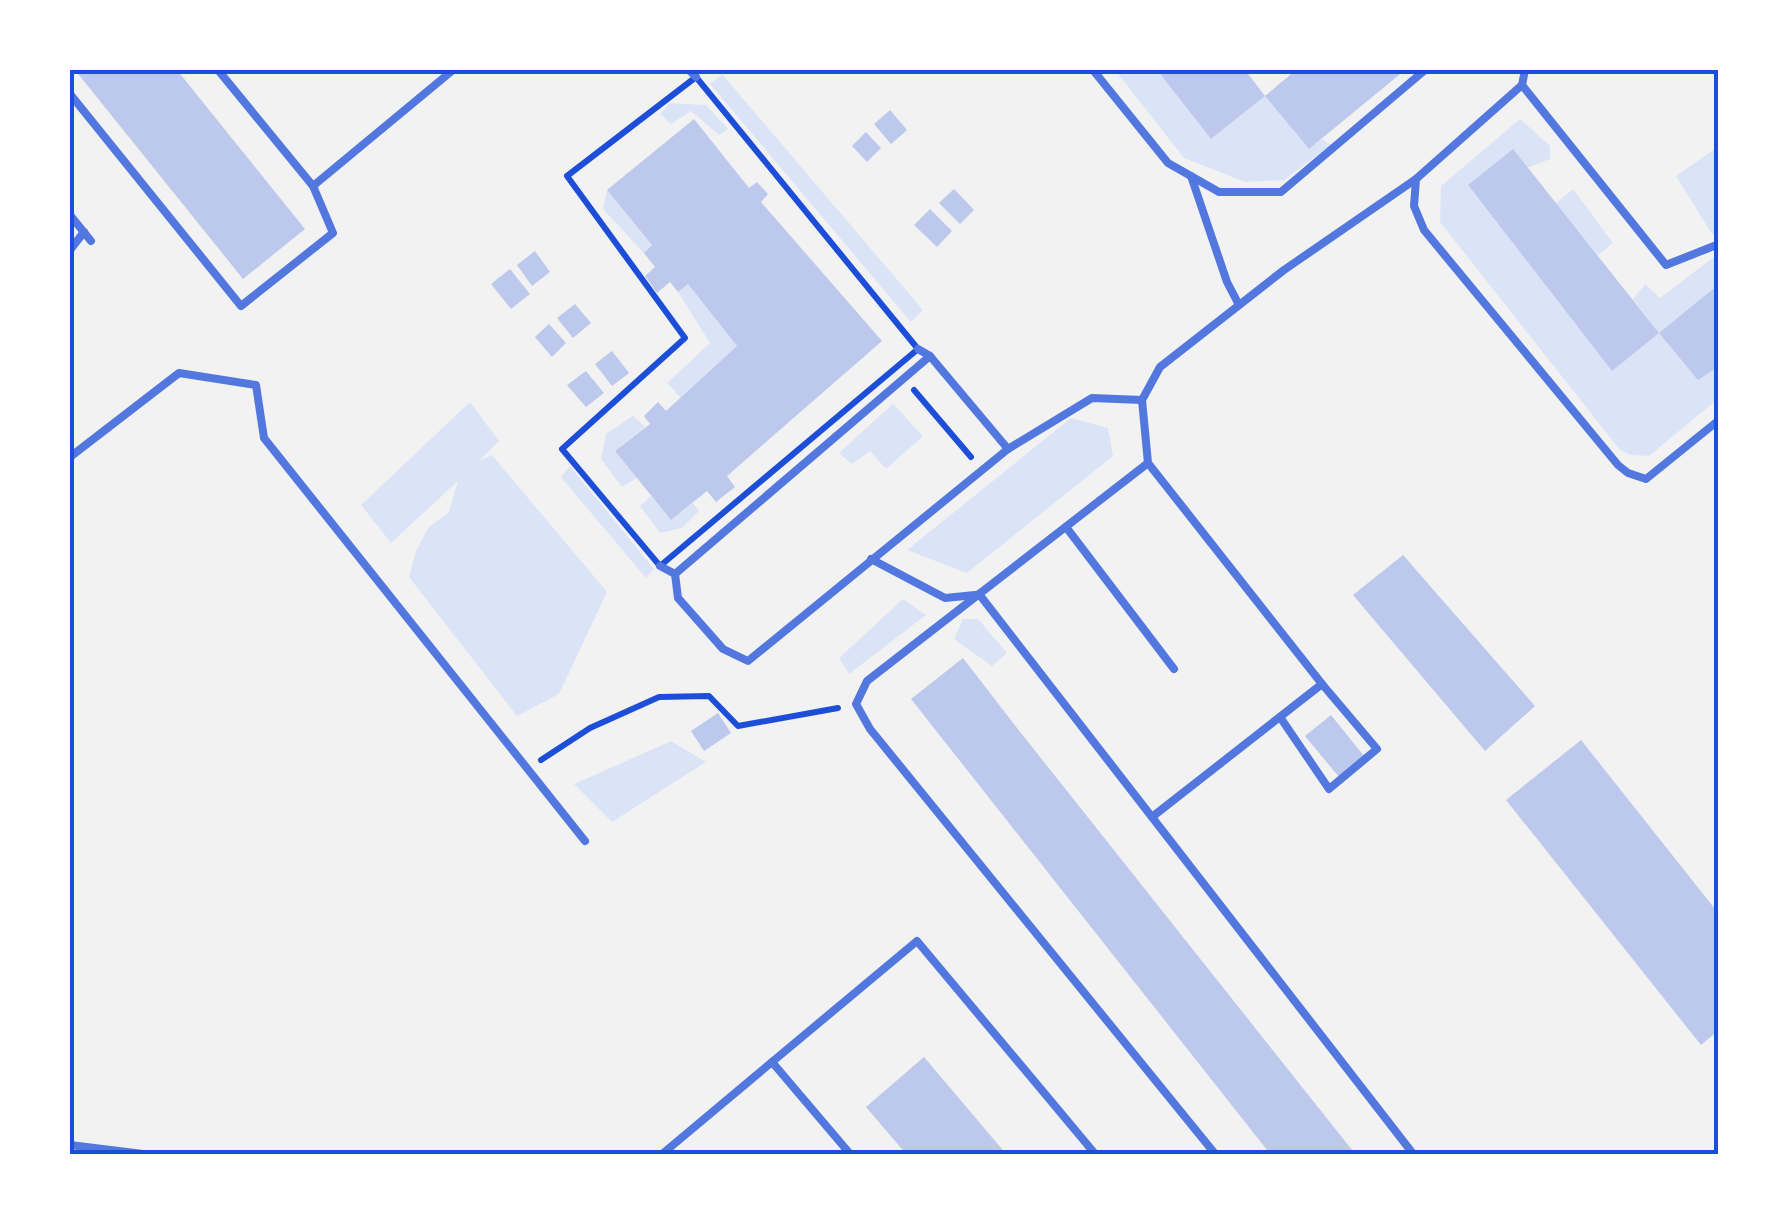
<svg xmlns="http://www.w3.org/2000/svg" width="1789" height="1225" font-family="Roboto,sans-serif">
	<rect width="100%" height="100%" fill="#f2f2f2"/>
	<g fill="#dbe4f7">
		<polygon points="1115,70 1157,70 1211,139 1265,96 1309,149 1322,139 1331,145 1284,180 1245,182 1184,158"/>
		<polygon points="722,74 923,310 911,322 710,84"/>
		<polygon points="670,103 706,105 728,129 719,135 691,111 671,124 660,114"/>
		<polygon points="1520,119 1550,146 1550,159 1527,168 1513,150 1468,185 1612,370 1659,333 1633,299 1645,284 1660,298 1719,253 1719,284 1659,333 1698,379 1719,361 1719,398 1649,456 1631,455 1620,450 1440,222 1441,186"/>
		<polygon points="1719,146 1719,234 1712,234 1676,176"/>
		<polygon points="1573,189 1613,243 1598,255 1555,204"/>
		<polygon points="607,190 652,245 644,253 603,209"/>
		<polygon points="688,284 737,346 681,398 667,383 710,343 678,292"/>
		<polygon points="470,402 499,441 479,461 492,455 607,592 559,694 517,716 409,577 416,551 428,528 449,512 458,481 391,543 361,505"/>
		<polygon points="893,404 923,436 886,469 870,451 852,464 839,453"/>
		<polygon points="633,416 645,427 615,451 637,478 622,487 601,459 606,434"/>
		<polygon points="1071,418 1108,428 1113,456 967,573 907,550"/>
		<polygon points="570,466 654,569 646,578 561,477"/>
		<polygon points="651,496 671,520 693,503 699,511 682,528 660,533 640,506"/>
		<polygon points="903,599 926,615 849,674 839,658"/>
		<polygon points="963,619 978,619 1007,653 992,666 954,639"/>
		<polygon points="671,741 706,762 612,822 574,784"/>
	</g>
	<g fill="#bdc9ec">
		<polygon points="75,70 177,70 305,229 243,279"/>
		<polygon points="1157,70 1245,70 1265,96 1211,139"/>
		<polygon points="1296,70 1405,70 1309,149 1265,96"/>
		<polygon points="890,110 907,130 891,144 874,124"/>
		<polygon points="694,119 749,188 757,182 768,194 761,202 882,341 727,476 735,487 716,502 707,491 671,520 615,451 650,424 644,416 658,402 666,411 737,346 688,284 678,292 670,282 657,293 645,276 655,267 644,253 652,245 607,190"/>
		<polygon points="866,132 881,148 867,162 852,146"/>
		<polygon points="1513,149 1659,333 1612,371 1468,185"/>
		<polygon points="954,189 974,210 960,224 939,203"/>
		<polygon points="930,209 952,231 937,247 914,225"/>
		<polygon points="535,251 550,272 532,286 517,265"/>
		<polygon points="510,269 530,294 511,309 491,284"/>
		<polygon points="1719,284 1719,366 1698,380 1659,333"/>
		<polygon points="575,304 591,323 573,338 557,318"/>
		<polygon points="549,324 566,343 552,357 535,337"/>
		<polygon points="612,351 629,373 612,386 595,364"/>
		<polygon points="586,371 604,393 586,407 567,385"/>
		<polygon points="1403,555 1535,706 1485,751 1353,595"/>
		<polygon points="963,658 1017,728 1356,1155 1271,1155 911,699"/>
		<polygon points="718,713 731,733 704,751 691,731"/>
		<polygon points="1331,715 1364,756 1339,777 1305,736"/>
		<polygon points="1581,740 1719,914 1719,1030 1701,1045 1506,800"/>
		<polygon points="924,1057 1007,1155 907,1155 866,1107"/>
	</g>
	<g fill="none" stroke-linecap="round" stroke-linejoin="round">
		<g stroke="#1d4ed8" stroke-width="6">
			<polygon points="696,77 918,349 660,566 562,449 685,338 567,176"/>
			<polyline points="914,390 971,457"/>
			<polyline points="541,760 590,728 659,697 709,696 738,726 838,708"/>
		</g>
		<g stroke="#5277de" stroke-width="8">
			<polyline points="689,70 696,77"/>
			<polyline points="1093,70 1168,163 1219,192 1281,192 1425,70"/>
			<polyline points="1525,70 1522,85 1416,179 1414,206 1424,230 1618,465 1628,473 1646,479 1719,420"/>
			<polyline points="1522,85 1666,265 1719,244"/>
			<polyline points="70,94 241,306 333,233 313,186 218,70"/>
			<polyline points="1191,176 1227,282 1239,305"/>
			<polyline points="313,186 453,70"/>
			<polyline points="70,215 91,241"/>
			<polyline points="70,250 84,232"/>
			<polyline points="1008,449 1092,398 1142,400"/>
			<polyline points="70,457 179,373 256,385 264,438 585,841"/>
			<polyline points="1148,463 1322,684 1152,817"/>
			<polyline points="1066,527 1174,669"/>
			<polyline points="871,559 945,598 975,595"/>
			<polyline points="660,566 675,574 678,598 723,649 748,661 1008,449 930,356 918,349"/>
			<polyline points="675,574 930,356"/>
			<polyline points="979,594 1414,1155"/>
			<polyline points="1280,717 1329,789 1377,749 1322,684"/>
			<polyline points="70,1145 151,1155"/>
			<polyline points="661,1155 772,1062"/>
			<polyline points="851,1155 772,1062 917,941 1096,1155"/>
			<polyline points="1216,1155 870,729 856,704 867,681 1148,463 1142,400 1160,367 1284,270 1416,179"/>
		</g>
	</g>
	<rect width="1789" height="1225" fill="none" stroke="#ffffff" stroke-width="145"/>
	<rect x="72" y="72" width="1644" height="1080" fill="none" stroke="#1d4ed8" stroke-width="4"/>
</svg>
